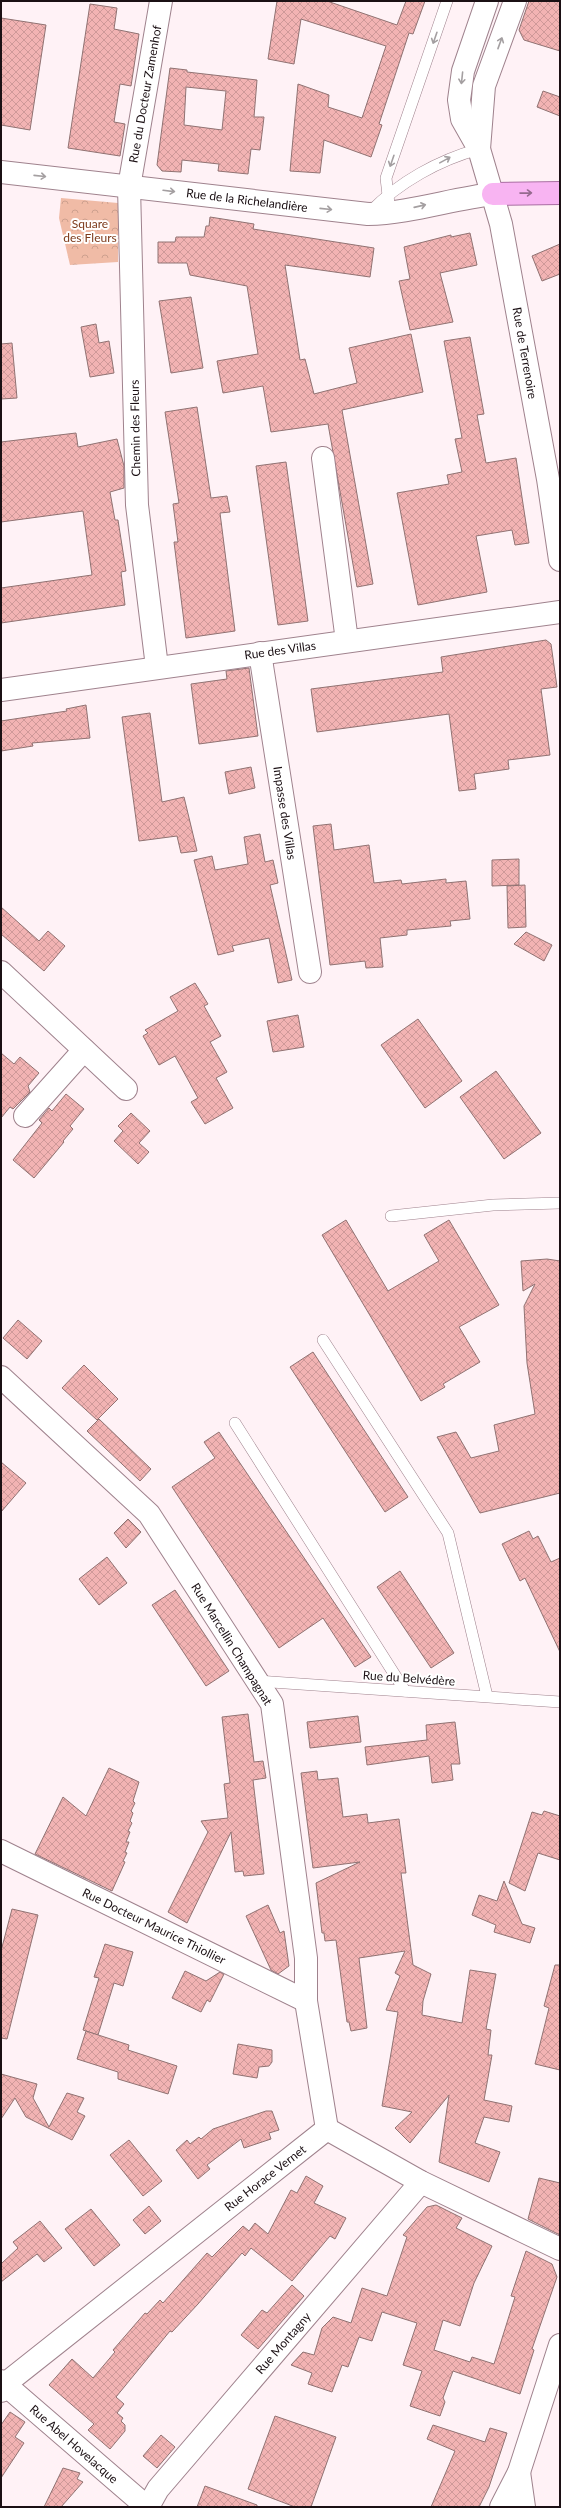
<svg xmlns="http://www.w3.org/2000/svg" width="561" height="2508" font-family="Lato,sans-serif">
	<defs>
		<pattern id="park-crowns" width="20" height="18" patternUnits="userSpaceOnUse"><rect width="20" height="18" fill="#f0bba6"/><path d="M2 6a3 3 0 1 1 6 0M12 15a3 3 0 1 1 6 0" fill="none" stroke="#cda08e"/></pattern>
		<pattern id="building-cross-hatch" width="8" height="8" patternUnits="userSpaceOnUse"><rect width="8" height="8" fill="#f2b3b3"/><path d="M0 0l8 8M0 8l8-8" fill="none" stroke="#cf9999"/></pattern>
	</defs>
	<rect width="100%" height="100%" fill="#fff2f6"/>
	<polygon fill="url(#park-crowns)" points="61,198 118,203 118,262 70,265 59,218"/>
	<g fill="url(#building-cross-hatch)" stroke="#907272" fill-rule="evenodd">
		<polygon points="277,1 327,1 397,25 406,1 425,1 413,34 409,33 379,124 382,125 371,157 324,140 320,173 290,171 298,84 329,95 328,107 362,118 386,46 301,19 294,64 268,59"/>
		<polygon points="529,1 560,1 560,51 524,40 519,30"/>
		<polygon points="90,4 117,8 114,29 139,34 131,86 120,84 114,122 125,124 120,156 68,148"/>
		<polygon points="1,18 46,25 30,130 1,125"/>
		<path d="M170 68 187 70V72L257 80 254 117H264L260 150 251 149 248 174 218 171 219 164 182 160 181 172 162 171 157 165ZM186 87 226 91 222 130 184 125Z"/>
		<polygon points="543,91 560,97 560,116 537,107"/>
		<polygon points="210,217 254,224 253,229 374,248 370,277 285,265 300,360 305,359 314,394 357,383 349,348 411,334 423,392 342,410 373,584 357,587 328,424 271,432 263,386 223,393 217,361 258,354 247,286 190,275 187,263 158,263 158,242 175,242 176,237 204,237 206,226 209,226"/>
		<polygon points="470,233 477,265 440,273 453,322 410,330 399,281 410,279 404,247 451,235 451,237"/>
		<polygon points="560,244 560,274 542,281 532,256"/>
		<polygon points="191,297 203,368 171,373 159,301"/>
		<polygon points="96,324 99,343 109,341 114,373 90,377 81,327"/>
		<polygon points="470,337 484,414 477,415 486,463 516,458 529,543 515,545 512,530 476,536 487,592 418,605 397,493 449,484 447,475 462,472 455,439 462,438 444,341"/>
		<polygon points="12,343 17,398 1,399 1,344"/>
		<polygon points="197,407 211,498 227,496 230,512 220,513 235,631 186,638 174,542 178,542 173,504 179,503 165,412"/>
		<polygon points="76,433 78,447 117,439 124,466 124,488 110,492 115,520 118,520 126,571 121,572 125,605 1,623 1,588 92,575 83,511 1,522 1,442"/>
		<polygon points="286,462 308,621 278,625 256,466"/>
		<polygon points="546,640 551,644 557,687 541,689 550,755 508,760 509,769 474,774 476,789 459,791 449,714 317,732 311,689 443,672 441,657"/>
		<polygon points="249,668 258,736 199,744 191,684 227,679 226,671"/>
		<polygon points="86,705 90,738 32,743 33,746 1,751 1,721 67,711 66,709"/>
		<polygon points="150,713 162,802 184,797 197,851 181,853 177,836 139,841 122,717"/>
		<polygon points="251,767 255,788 229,794 225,772"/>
		<polygon points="331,824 334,850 369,845 374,883 401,880 402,884 446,879 446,883 466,881 470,919 450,921 451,926 407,930 407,935 380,938 383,967 366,968 365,961 330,965 313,826"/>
		<polygon points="260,834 265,862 273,860 278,883 270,885 292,980 278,983 269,938 232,946 234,951 218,955 194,860 212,856 215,870 248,864 244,837"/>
		<polygon points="519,859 519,885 492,886 492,860"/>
		<polygon points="525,885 526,927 508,928 507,886"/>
		<polygon points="1,907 39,941 48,931 65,946 44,971 1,934"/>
		<polygon points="526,932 552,945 544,961 514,944"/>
		<polygon points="195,983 208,1004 204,1006 221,1036 210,1042 227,1072 216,1078 233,1108 205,1124 191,1102 198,1098 175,1056 159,1065 143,1036 148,1033 145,1030 178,1011 170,997"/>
		<polygon points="298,1015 304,1047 273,1052 267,1021"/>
		<polygon points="418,1019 462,1081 425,1108 381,1045"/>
		<polygon points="1,1053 14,1064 20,1057 39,1073 28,1086 30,1092 13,1109 10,1107 1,1118"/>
		<polygon points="496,1071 541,1133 504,1159 460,1097"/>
		<polygon points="66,1094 84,1109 70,1126 73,1129 63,1141 64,1142 34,1178 13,1160 42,1123 39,1120 49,1108 52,1111"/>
		<polygon points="131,1113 150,1131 139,1143 149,1152 138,1164 114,1141 123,1131 118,1126"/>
		<polygon points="346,1220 388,1291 439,1261 424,1235 449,1220 499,1305 459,1327 480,1362 443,1384 445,1387 421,1401 322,1235"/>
		<polygon points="547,1259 560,1261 560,1493 480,1513 437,1437 456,1432 471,1458 499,1451 494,1425 535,1414 527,1363 524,1306 535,1284 523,1291 521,1261"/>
		<polygon points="18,1320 42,1341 27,1359 3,1338"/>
		<polygon points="313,1352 408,1497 385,1512 290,1367"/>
		<polygon points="84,1365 118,1399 97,1420 62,1388"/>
		<polygon points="99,1419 151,1469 140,1481 87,1431"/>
		<polygon points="219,1432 371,1657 355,1667 323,1618 279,1648 172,1487 215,1458 204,1442"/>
		<polygon points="1,1462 26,1483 1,1512"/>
		<polygon points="128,1519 141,1532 126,1548 114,1533"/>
		<polygon points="529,1531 533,1539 538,1536 551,1562 560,1558 560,1652 525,1578 520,1581 502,1544"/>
		<polygon points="107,1557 127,1583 99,1605 79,1579"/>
		<polygon points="400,1571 454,1653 431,1668 377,1587"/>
		<polygon points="175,1590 229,1671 206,1686 152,1605"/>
		<polygon points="248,1714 254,1762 263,1761 266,1778 253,1780 264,1874 244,1876 243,1871 235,1872 231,1832 187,1923 168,1912 208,1832 201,1821 228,1818 224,1784 230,1783 222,1717"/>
		<polygon points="358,1716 361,1742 310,1748 307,1722"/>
		<polygon points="455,1722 460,1764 451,1764 453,1780 432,1783 429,1756 367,1765 365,1747 427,1740 426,1725"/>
		<polygon points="109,1768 139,1782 133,1801 135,1803 131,1811 133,1813 130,1821 132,1823 128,1831 130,1832 126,1842 129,1842 125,1852 127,1853 123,1861 125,1862 112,1891 35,1854 63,1797 86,1816"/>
		<polygon points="317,1771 318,1780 338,1778 343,1817 367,1814 368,1823 399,1819 406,1873 401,1873 413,1965 431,1974 423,2001 422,2015 462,2023 470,1970 496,1974 486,2029 491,2030 488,2055 492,2055 484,2100 512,2106 509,2122 484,2117 475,2143 500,2152 489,2182 439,2162 449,2095 410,2143 395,2128 412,2112 382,2106 398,2012 386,2010 400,1976 395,1973 405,1951 359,1958 367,2028 351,2031 349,2022 347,2022 336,1940 325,1941 324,1933 322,1933 316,1883 360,1862 313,1868 301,1773"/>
		<polygon points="544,1811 560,1816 560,1860 538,1853 525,1891 509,1883 532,1812 542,1815"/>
		<polygon points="504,1881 522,1924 535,1928 530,1943 494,1932 496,1925 472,1915 479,1895 497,1901"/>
		<polygon points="268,1905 280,1933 284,1931 289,1966 278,1974 271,1970 246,1916"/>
		<polygon points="12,1909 38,1915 7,2039 1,2038 1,1951"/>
		<polygon points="105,1944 133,1952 123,1986 114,1983 98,2035 83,2030 99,1978 94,1977"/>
		<polygon points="555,1965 560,1965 560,2070 535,2064 549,2008 544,2006"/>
		<polygon points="185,1971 206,1981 220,1972 224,1974 210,2002 207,2000 201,2012 172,1998"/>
		<polygon points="86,2031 129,2045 128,2050 177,2066 168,2094 118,2079 118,2072 77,2059"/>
		<polygon points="238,2044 272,2050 272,2062 269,2066 259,2067 257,2078 233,2074"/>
		<polygon points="1,2074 37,2084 33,2098 49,2127 67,2093 84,2098 77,2112 85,2116 72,2140 26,2117 15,2098 1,2119"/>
		<polygon points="266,2111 272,2111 279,2130 269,2133 271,2139 244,2148 241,2139 207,2165 210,2169 198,2179 176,2150 187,2140 190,2144 199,2137 201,2139 213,2129"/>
		<polygon points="129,2140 162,2181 143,2196 110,2155"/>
		<polygon points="306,2176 323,2186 314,2203 346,2218 335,2239 330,2236 292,2281 251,2248 245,2256 242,2253 198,2304 172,2332 170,2331 116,2397 124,2404 117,2413 123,2418 121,2421 125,2425 125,2431 110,2449 88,2430 94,2424 49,2385 72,2359 93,2378 115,2352 113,2350 145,2313 147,2314 160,2300 163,2303 207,2253 212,2257 243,2226 249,2231 255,2223 268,2234 291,2190 297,2193"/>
		<polygon points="539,2178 560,2183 560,2235 528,2219"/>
		<polygon points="436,2205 462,2218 456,2228 492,2246 474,2283 460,2326 443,2320 434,2350 470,2362 472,2357 494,2364 515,2297 511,2296 526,2251 552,2264 557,2277 532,2349 534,2350 520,2394 453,2371 443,2398 445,2402 440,2416 410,2406 422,2371 403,2365 417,2323 382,2312 372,2341 359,2337 348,2367 342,2365 332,2392 308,2384 312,2373 291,2365 303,2352 314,2355 322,2328 333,2317 351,2323 362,2288 387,2296 407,2237 403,2235 427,2207"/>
		<polygon points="149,2206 161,2221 145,2234 133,2220"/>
		<polygon points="91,2209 120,2245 94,2266 65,2229"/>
		<polygon points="40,2221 62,2248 44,2262 37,2254 1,2282 1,2264 18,2248 13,2242"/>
		<polygon points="292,2285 304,2296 258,2349 241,2335 262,2310 267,2313"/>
		<polygon points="10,2412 25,2422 15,2437 24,2443 1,2478 1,2425"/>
		<polygon points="275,2416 336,2437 311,2507 295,2507 248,2489"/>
		<polygon points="433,2425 485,2442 490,2428 507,2433 489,2487 479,2507 431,2507 455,2451 427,2439"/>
		<polygon points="161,2435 175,2447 157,2468 143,2456"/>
		<polygon points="63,2468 80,2473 77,2479 83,2482 61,2507 44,2507"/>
		<polygon points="205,2486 257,2505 257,2507 197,2507"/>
	</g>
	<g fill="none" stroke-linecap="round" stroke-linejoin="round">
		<defs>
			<g id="service">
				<path d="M370 212C399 182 439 160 479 149"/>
				<polyline points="390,213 386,178 447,1"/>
				<polyline points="391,1216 493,1205 560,1203"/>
				<polyline points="323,1340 448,1533 487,1696"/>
				<polyline points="235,1423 405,1691"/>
				<polyline points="257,1681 560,1702"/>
			</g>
			<g id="minor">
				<path d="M1 172 368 214C410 213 451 199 493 194"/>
				<polyline points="323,458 347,641"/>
				<polyline points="260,653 310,972"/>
				<polyline points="157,667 137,505 129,187 161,1"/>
				<polyline points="1,690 560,612"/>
				<polyline points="1,972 126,1089"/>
				<polyline points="25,1116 84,1050"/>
				<polyline points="1,1377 149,1514 272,1704 306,1958 306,2001 327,2129"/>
				<polyline points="1,1851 306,2001"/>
				<polyline points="327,2129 421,2182 560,2249"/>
				<polyline points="1,2381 147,2507"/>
				<polyline points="1,2391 5,2384 327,2129"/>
				<polyline points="519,2472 524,2507"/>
				<polyline points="148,2507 158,2489 421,2182"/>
			</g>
			<g id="tertiary">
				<polyline points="487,1 463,71 459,100 462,119 479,149 501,224 548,479 560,560"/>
				<polyline points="479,149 484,86 515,1"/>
				<polyline points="501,2507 519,2472 560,2345"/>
			</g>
			<polyline id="trunk" points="493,194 560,193"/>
		</defs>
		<use href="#service" stroke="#9f828d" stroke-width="12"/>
		<use href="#minor" stroke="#9f828d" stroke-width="24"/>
		<use href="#tertiary" stroke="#9f828d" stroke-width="24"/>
		<use href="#trunk" stroke="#a96ea2" stroke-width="24"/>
		<use href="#service" stroke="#fff" stroke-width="11"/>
		<use href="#minor" stroke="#fff" stroke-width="22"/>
		<use href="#tertiary" stroke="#fff" stroke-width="22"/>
		<use href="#trunk" stroke="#f8b4f2" stroke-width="22"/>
	</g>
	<defs><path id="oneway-shaft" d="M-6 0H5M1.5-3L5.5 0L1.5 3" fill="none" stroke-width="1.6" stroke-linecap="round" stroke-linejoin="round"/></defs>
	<g stroke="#a49fa1">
		<use href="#oneway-shaft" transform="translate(435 38) rotate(109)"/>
		<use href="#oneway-shaft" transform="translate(500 43) rotate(-70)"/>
		<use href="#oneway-shaft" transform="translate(462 78) rotate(96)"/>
		<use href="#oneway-shaft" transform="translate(445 160) rotate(-29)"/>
		<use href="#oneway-shaft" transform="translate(392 161) rotate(109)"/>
		<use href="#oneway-shaft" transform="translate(40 176) rotate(6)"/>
		<use href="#oneway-shaft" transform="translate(169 191) rotate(7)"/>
		<use href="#oneway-shaft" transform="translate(420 206) rotate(-13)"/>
		<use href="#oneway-shaft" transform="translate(326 209) rotate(6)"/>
	</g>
	<use stroke="#956a8e" href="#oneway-shaft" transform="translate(526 193) rotate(-1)"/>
	<g text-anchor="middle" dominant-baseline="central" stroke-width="4" stroke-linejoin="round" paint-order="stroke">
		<g font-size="12" fill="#1b1014" stroke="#fff">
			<text transform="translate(145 94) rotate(-80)">Rue du Docteur Zamenhof</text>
			<text transform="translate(247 200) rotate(7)">Rue de la Richelandière</text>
			<text transform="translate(525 353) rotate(80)">Rue de Terrenoire</text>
			<text transform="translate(135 428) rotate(-91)">Chemin des Fleurs</text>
			<text transform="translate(280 650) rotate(-8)">Rue des Villas</text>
			<text transform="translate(285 813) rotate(81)">Impasse des Villas</text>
			<text transform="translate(232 1644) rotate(58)">Rue Marcellin Champagnat</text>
			<text transform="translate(409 1678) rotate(4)">Rue du Belvédère</text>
			<text transform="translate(154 1926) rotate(26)">Rue Docteur Maurice Thiollier</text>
			<text transform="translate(265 2178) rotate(-38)">Rue Horace Vernet</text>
			<text transform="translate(283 2343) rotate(-49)">Rue Montagny</text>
			<text transform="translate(74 2444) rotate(41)">Rue Abel Hovelacque</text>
		</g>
		<g font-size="12" fill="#7d3a1b" stroke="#fff">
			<text x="90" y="223">Square<tspan x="90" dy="14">des Fleurs</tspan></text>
		</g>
	</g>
	<rect width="561" height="2508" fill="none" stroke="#1b1014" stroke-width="4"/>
</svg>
